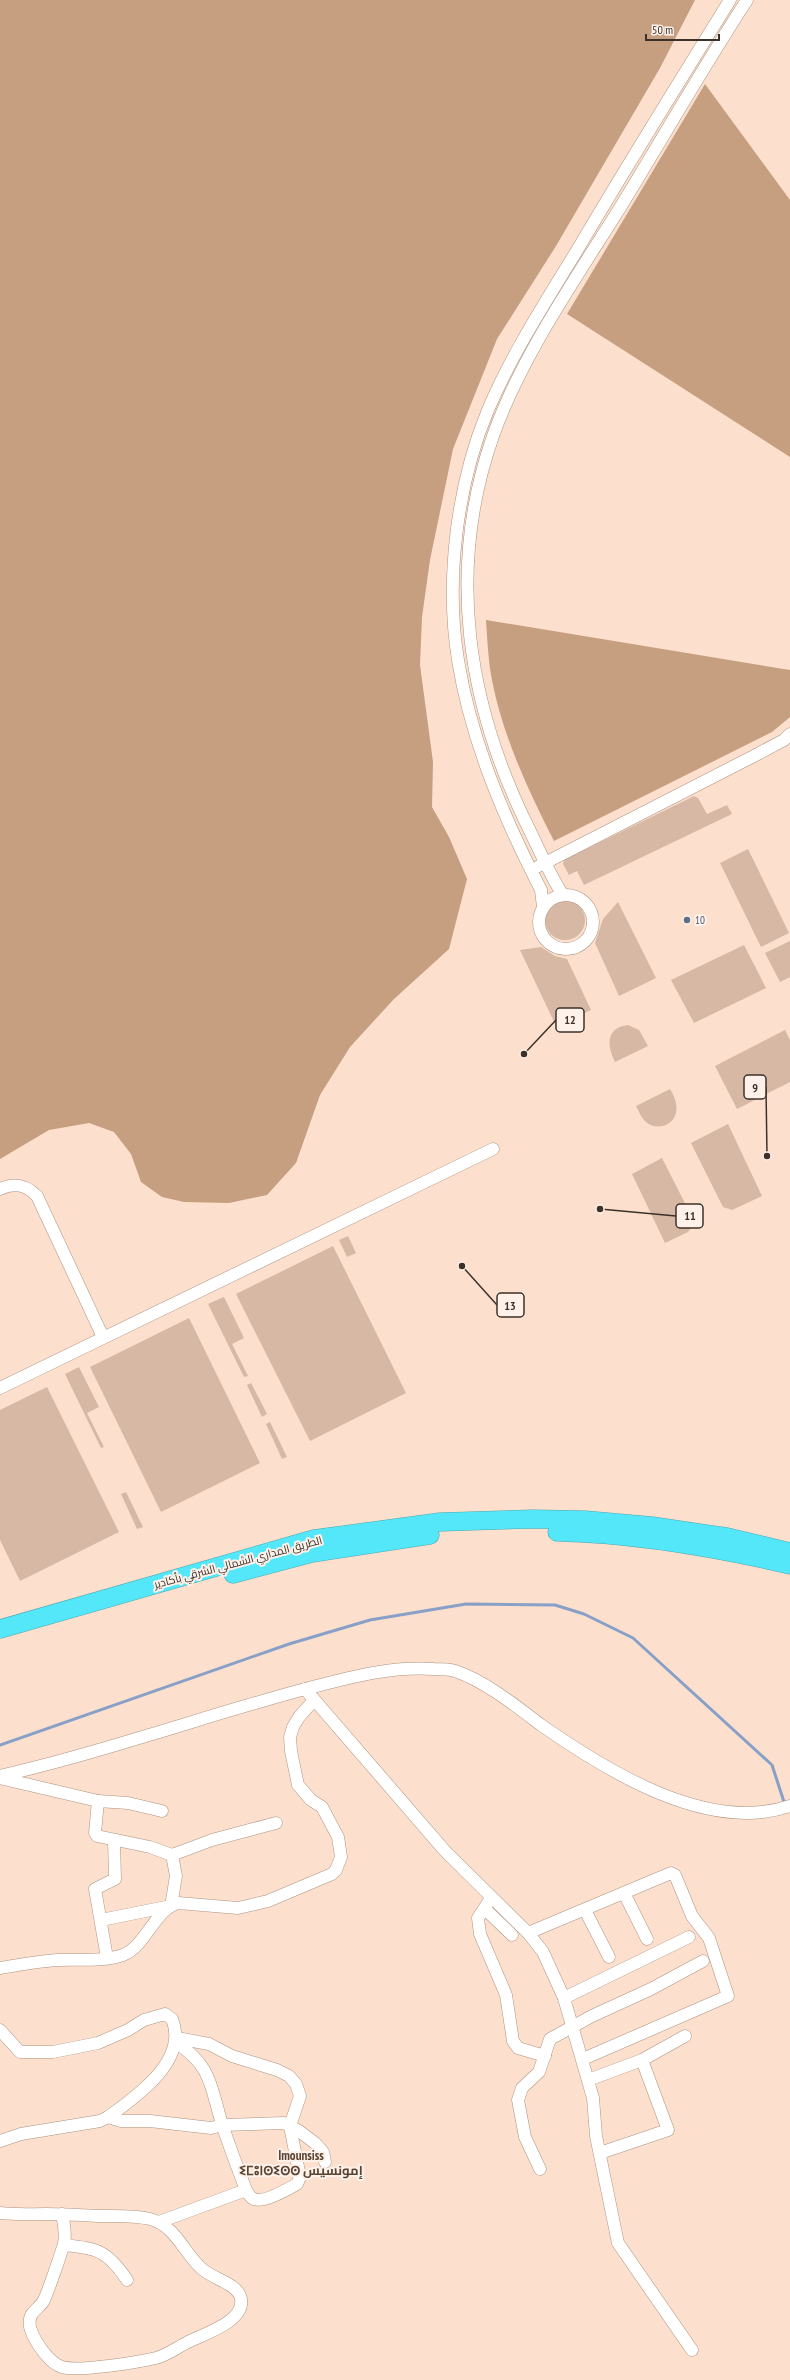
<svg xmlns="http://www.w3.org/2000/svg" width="790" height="2380" font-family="'PT Sans Narrow',Cairo,'Noto Sans Tifinagh',sans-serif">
	<rect width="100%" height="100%" fill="#fce0cd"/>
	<g fill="#d6b8a4">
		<polygon points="694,796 698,798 707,814 727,805 732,814 584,885 577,871 569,875 563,864 564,860"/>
		<polygon points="748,849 789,933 761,947 720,863"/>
		<circle cx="565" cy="920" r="20"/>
		<polygon points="618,902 656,978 619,996 595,943 603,919"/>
		<polygon points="790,941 790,977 780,982 765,953"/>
		<polygon points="744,945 766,988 694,1023 671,980"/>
		<polygon points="541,947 555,956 567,959 591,1010 556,1026 520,950"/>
		<path d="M628 1025 639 1030 648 1046 615 1062C607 1046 605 1028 628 1025Z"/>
		<polygon points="785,1030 790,1040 790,1082 737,1109 715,1066"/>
		<path d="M670 1089C674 1096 678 1104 676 1113 673 1126 656 1131 646 1122 641 1118 639 1111 636 1106Z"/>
		<polygon points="728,1124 762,1196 732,1210 723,1207 691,1143"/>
		<polygon points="662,1158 693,1219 694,1224 688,1232 665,1243 632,1174"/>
		<polygon points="348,1236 356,1253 347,1257 339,1240"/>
		<polygon points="333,1246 406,1393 310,1441 236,1294"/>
		<polygon points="224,1297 244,1338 232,1344 248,1376 244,1377 208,1304"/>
		<polygon points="189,1318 260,1463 161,1512 90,1367"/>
		<polygon points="79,1367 99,1407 87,1413 104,1447 101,1448 65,1374"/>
		<polygon points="251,1383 267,1414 262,1417 247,1385"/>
		<polygon points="47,1387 119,1532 20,1581 0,1540 0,1410"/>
		<polygon points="270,1422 287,1457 282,1459 266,1424"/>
		<polygon points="126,1492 143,1527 137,1529 121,1494"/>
	</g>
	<g fill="#c69e80">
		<polygon points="0,0 695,0 660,68 556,246 497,339 453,449 430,560 422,617 420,665 433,762 432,807 449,837 467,879 449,949 394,999 350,1047 320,1095 296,1163 267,1195 229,1203 184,1202 162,1197 141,1182 131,1154 114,1132 89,1123 49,1130 0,1159"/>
		<polygon points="705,84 790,200 790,457 567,314"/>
		<path d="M486 620 790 670V717L772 732 554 841C526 786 500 730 490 669 488 653 487 636 486 620Z"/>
	</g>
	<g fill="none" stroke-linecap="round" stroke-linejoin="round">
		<polyline stroke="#88a0c7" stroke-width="3" points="0,1745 289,1644 370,1620 466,1604 555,1605 584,1614 633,1638 772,1765 785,1805"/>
		<defs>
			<g id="minor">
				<polyline points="539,866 752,757 784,740 790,734"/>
				<circle cx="566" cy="922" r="27"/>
				<path d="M563 895C549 874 540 851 529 829 467 704 446 570 493 436 520 359 574 281 618 211 661 141 702 69 747 0"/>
				<path d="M543 907 541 890C504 818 471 741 458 660 445 580 457 484 488 410 512 353 547 300 579 247 628 164 679 82 730 0"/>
				<path d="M0 1189C15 1182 26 1185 37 1196L103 1337"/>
				<polyline points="0,1388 493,1149"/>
				<polyline points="305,1689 445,1851 528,1933 543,1952 564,1998 593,2098 596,2136 618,2243 692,2350"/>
				<path d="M0 1776C47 1765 93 1752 139 1738 196 1721 252 1703 309 1688 351 1677 391 1666 434 1669 441 1669 449 1669 455 1671 485 1681 516 1706 541 1725 607 1771 708 1834 790 1806"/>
				<polyline points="0,1778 98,1801 95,1833 97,1836 150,1847 172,1855"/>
				<polyline points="98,1801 128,1803 162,1811"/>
				<polyline points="624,1893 647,1939"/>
				<polyline points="491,1898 478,1918 480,1934 506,1995 513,2041 518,2048 545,2056"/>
				<polyline points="485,1909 512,1935"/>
				<polyline points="585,1910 609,1957"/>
				<polyline points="101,1920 171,1906 176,1876 172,1855 212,1840 276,1823"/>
				<polyline points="528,1933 671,1873 675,1875 692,1916 709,1938 728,1996 583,2059"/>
				<polyline points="107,1958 95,1889 115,1879 114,1840"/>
				<path d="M0 1968C19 1965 39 1961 58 1960 79 1959 102 1962 123 1955 147 1945 154 1910 178 1903L238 1908 268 1901 332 1874 336 1870 341 1857 338 1837 322 1807 311 1800 298 1785 291 1751 290 1737 293 1727 299 1717 314 1700"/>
				<polyline points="564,1998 689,1937"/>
				<path d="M0 2030 20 2052H53L98 2043 128 2030 144 2020 165 2014 172 2019C189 2060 137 2096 108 2117L100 2121 21 2134 0 2141"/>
				<path d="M176 2043C213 2065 211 2091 223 2127 230 2148 238 2169 246 2190 248 2193 250 2197 252 2198 261 2205 288 2189 297 2184L300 2177 290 2126 300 2096 296 2084 289 2076 277 2070 232 2056 209 2044 177 2038"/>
				<polyline points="588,2080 642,2060 685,2036"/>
				<polyline points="108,2117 121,2121 150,2121 211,2128 223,2125 284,2123 299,2131 315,2143 323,2152 325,2162"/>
				<polyline points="600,2153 668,2130 642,2060"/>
				<polyline points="540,2169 525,2137 518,2100 522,2088 539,2072 550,2039 592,2016 651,1989 703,1961"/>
				<path d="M0 2213C16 2215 30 2214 46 2214 63 2214 81 2215 98 2216 115 2216 134 2215 150 2219 175 2225 184 2253 201 2268 212 2279 238 2283 241 2299 245 2322 203 2334 188 2342 178 2347 167 2355 156 2358 139 2362 78 2372 62 2367 49 2363 35 2342 31 2330 29 2326 29 2318 32 2314 35 2310 40 2306 43 2302 47 2295 62 2251 64 2243 66 2234 64 2224 62 2214"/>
				<polyline points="159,2222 246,2190"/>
				<path d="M64 2245C98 2249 107 2250 127 2280"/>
			</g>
			<g id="highway">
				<path d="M557 1532C636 1534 713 1547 790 1565"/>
				<polyline points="233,1574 312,1553 430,1535"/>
				<polyline points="0,1629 314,1539 440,1522 533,1519 585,1520 652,1526 727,1537 790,1552"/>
			</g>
		</defs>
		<use href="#minor" stroke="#ac9280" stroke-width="13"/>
		<use href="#highway" stroke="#4ca7b0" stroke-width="19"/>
		<use href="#minor" stroke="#fff" stroke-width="12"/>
		<use href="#highway" stroke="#54e7f9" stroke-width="18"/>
	</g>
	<circle fill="#5c6f8a" stroke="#fdf1e9" stroke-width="1.5" cx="687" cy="920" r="4"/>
	<g text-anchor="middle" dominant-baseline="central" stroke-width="4" stroke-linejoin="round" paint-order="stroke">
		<g font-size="11" fill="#4e5e75" stroke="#fdf1e9" text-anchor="start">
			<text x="695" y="920">10</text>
		</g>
		<g font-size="11" fill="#3c3129" stroke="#fdf1e9">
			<text transform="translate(238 1562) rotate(-15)">الطريق المداري الشمالي الشرقي بأكادير</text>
		</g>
		<g font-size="13" font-weight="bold" fill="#5b4434" stroke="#fdf1e9">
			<text x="301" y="2155">Imounsiss<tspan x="301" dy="15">ⵉⵎⵓⵏⵙⵉⵙⵙ إمونسيس</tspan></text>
		</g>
	</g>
	<path fill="none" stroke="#3c3129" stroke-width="1.5" d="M524 1054L556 1020M767 1156L766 1087M600 1209L676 1216M462 1266L497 1305"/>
	<g fill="#3c3129" stroke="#fdf1e9" stroke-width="1.5">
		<circle cx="524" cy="1054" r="4"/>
		<circle cx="767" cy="1156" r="4"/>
		<circle cx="600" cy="1209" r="4"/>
		<circle cx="462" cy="1266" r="4"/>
	</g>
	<g fill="#fdf1e9" stroke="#3c3129" stroke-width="1.5">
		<rect x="556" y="1008" width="28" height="24" rx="4"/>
		<rect x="744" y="1075" width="22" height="24" rx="4"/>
		<rect x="676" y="1204" width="27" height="24" rx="4"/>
		<rect x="497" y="1293" width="27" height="24" rx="4"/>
	</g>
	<g font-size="12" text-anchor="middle" font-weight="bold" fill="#3c3129">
		<text x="570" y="1024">12</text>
		<text x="755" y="1092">9</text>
		<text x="690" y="1220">11</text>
		<text x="510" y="1310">13</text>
	</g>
	<path d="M646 34v6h73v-6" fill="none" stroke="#3c3129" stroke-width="2"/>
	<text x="652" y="34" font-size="12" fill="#3c3129" stroke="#fdf1e9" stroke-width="3" paint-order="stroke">50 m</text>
</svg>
